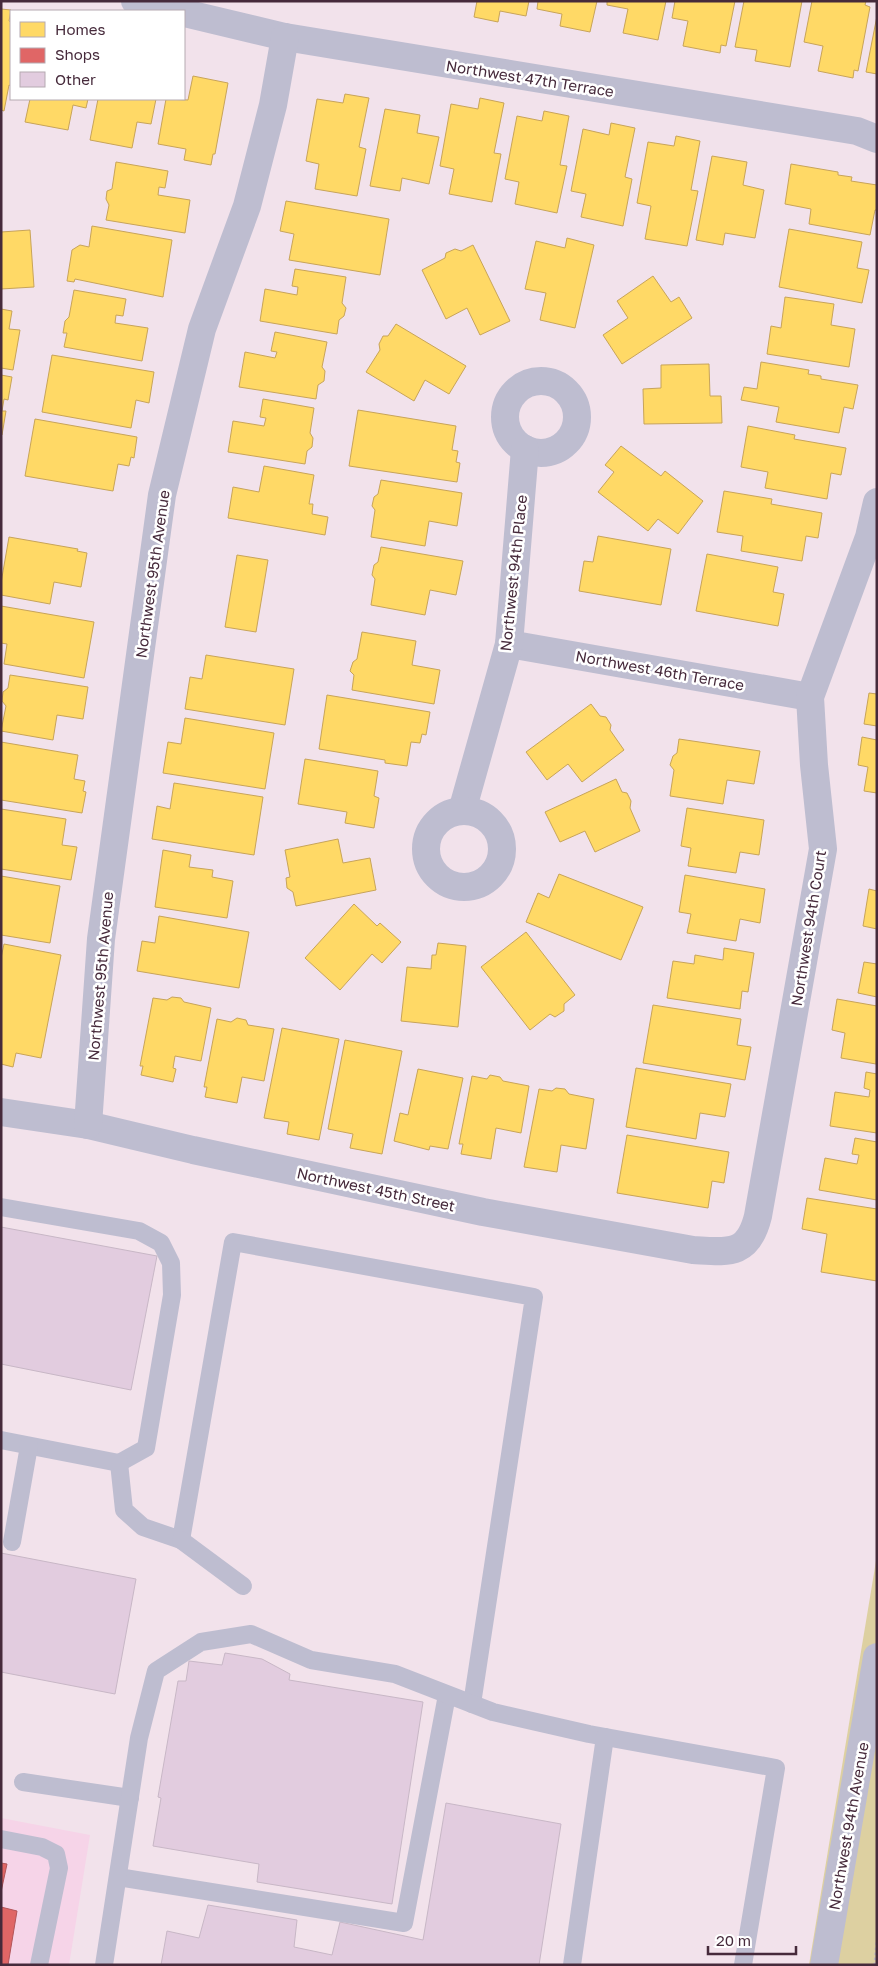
<svg xmlns="http://www.w3.org/2000/svg" width="878" height="1966" font-family="'Golos Text',sans-serif">
	<rect width="100%" height="100%" fill="#f2e2eb"/>
	<polygon fill="#f6d4e8" points="1,1818 90,1835 69,1965 1,1965"/>
	<polygon fill="#ddd0a1" points="877,1555 877,1965 809,1965"/>
	<g fill="#ffd966" stroke="#c8a459">
		<polygon points="477,1 529,1 526,16 500,11 498,22 474,17"/>
		<polygon points="538,1 597,1 590,32 560,26 562,14 537,9"/>
		<polygon points="607,1 666,1 658,40 623,33 628,9 607,5"/>
		<polygon points="675,1 735,1 726,46 721,45 720,53 683,46 688,21 672,18"/>
		<polygon points="744,1 802,1 790,67 755,61 757,50 735,47"/>
		<polygon points="812,1 866,1 865,5 870,7 858,71 854,70 853,78 818,71 823,46 804,42"/>
		<polygon points="1,9 11,10 9,21 11,22 11,86 9,85 4,111 1,110"/>
		<polygon points="877,16 877,74 866,72"/>
		<polygon points="193,76 228,83 215,154 213,154 211,165 184,160 186,149 158,144 166,99 188,100"/>
		<polygon points="345,94 369,98 359,147 366,149 357,196 315,189 319,164 306,161 317,99 343,103"/>
		<polygon points="480,98 504,103 494,153 501,154 492,202 449,194 454,169 440,166 451,104 478,109"/>
		<polygon points="30,99 88,99 86,108 73,105 68,130 25,122"/>
		<polygon points="98,99 156,99 151,124 137,122 132,148 90,140"/>
		<polygon points="385,109 420,115 417,133 439,137 429,184 402,178 400,191 370,186"/>
		<polygon points="544,111 569,116 560,165 567,166 557,213 515,204 519,182 505,179 517,116 542,121"/>
		<polygon points="611,123 635,128 625,177 632,179 623,226 581,217 586,194 571,191 583,129 609,135"/>
		<polygon points="676,136 700,141 691,190 698,191 687,246 645,239 651,206 637,203 648,142 674,146"/>
		<polygon points="712,156 747,162 743,185 764,190 755,238 725,233 723,245 696,240"/>
		<polygon points="116,162 168,171 165,188 159,187 158,195 190,200 185,233 106,220 109,205 106,199 107,191 112,189"/>
		<polygon points="791,164 838,172 838,175 852,177 851,181 877,185 877,210 875,210 870,235 809,224 811,209 785,204"/>
		<polygon points="286,201 389,219 380,275 289,260 294,234 280,231"/>
		<polygon points="92,226 172,240 163,297 75,279 74,282 67,281 72,250 80,245 89,247"/>
		<polygon points="789,229 862,242 857,268 869,270 862,303 779,287"/>
		<polygon points="30,230 34,287 1,289 1,232"/>
		<polygon points="567,238 594,245 575,328 540,320 546,293 525,289 536,241 565,248"/>
		<polygon points="473,245 510,321 480,335 467,308 446,319 422,270 445,258 446,253 455,249 461,251"/>
		<polygon points="295,269 346,277 342,303 346,308 344,316 339,320 337,334 260,321 265,289 297,295 298,287 292,286"/>
		<polygon points="653,276 671,302 679,297 692,318 622,364 603,335 628,318 617,301"/>
		<polygon points="74,290 126,299 123,316 116,315 115,323 148,328 142,361 64,347 67,333 63,333 65,321 69,317"/>
		<polygon points="785,297 834,304 831,325 855,329 849,367 767,354 771,326 781,328"/>
		<polygon points="1,309 12,311 9,329 20,330 13,370 1,368"/>
		<polygon points="396,324 466,366 449,394 425,380 414,401 366,372 380,350 379,344 383,336 388,336"/>
		<polygon points="275,332 327,342 322,367 325,371 324,381 318,385 316,399 239,387 245,352 275,358 277,352 271,351"/>
		<polygon points="52,355 154,372 149,403 136,400 131,428 42,412"/>
		<polygon points="761,362 809,370 808,374 821,376 821,379 858,385 853,409 844,407 839,433 776,422 779,407 741,400 744,387 757,389"/>
		<polygon points="709,364 710,396 721,396 722,423 644,424 643,389 661,388 661,365"/>
		<polygon points="1,375 12,377 8,400 4,399 2,411 6,411 2,435 1,434"/>
		<polygon points="263,399 314,408 310,433 313,438 312,447 307,451 305,464 228,452 233,421 264,426 266,418 260,417"/>
		<polygon points="358,410 456,426 452,450 458,451 456,462 460,463 457,482 349,466"/>
		<polygon points="35,419 137,437 134,458 131,457 129,466 118,464 113,491 25,476"/>
		<polygon points="748,426 795,435 794,439 846,448 841,475 831,473 827,499 765,488 768,472 741,467"/>
		<polygon points="621,446 661,476 665,471 703,501 678,534 658,519 648,531 598,492 614,472 605,465"/>
		<polygon points="264,466 314,475 309,504 313,504 312,514 328,517 325,535 228,518 233,487 259,492"/>
		<polygon points="381,480 462,493 457,526 429,521 425,546 371,537 375,510 372,506 374,497 378,494"/>
		<polygon points="724,491 772,499 771,504 822,513 818,538 806,536 802,561 741,551 743,536 717,532"/>
		<polygon points="598,536 671,549 661,605 579,591 584,561 593,562"/>
		<polygon points="9,537 78,549 77,551 87,553 81,587 54,582 50,604 1,595 1,583"/>
		<polygon points="381,547 463,561 456,595 430,590 425,615 371,605 375,579 372,575 374,565 378,562"/>
		<polygon points="707,554 778,567 773,592 784,594 778,626 696,611"/>
		<polygon points="237,555 268,560 256,632 225,627"/>
		<polygon points="1,606 94,622 84,678 4,664 7,644 1,643"/>
		<polygon points="362,632 416,641 412,665 440,670 434,704 352,690 354,675 350,671 353,662 357,659"/>
		<polygon points="206,655 294,669 285,725 185,709 190,677 202,679"/>
		<polygon points="10,675 88,687 83,719 57,715 53,740 1,731 6,706 2,701 3,692 8,688"/>
		<polygon points="869,693 877,694 877,726 864,724"/>
		<polygon points="327,695 430,712 426,735 422,734 420,743 411,742 407,766 385,763 385,760 319,749"/>
		<polygon points="591,704 600,716 606,717 611,725 610,730 624,750 582,782 568,764 547,780 526,752"/>
		<polygon points="185,718 274,733 265,789 163,773 168,742 181,744"/>
		<polygon points="862,737 877,740 877,793 864,791 868,767 858,765"/>
		<polygon points="679,739 760,751 754,784 727,780 723,804 670,796 674,770 670,765 673,756 677,753"/>
		<polygon points="1,742 78,755 74,779 85,781 83,791 86,792 82,813 1,800"/>
		<polygon points="305,759 378,771 374,796 379,798 374,828 345,823 347,812 298,804"/>
		<polygon points="616,779 622,792 627,793 631,801 630,808 640,831 595,852 585,831 560,842 545,812"/>
		<polygon points="174,783 263,797 254,855 152,839 157,806 170,809"/>
		<polygon points="687,808 764,820 759,855 740,852 736,873 688,866 691,848 681,846"/>
		<polygon points="1,809 66,819 62,845 77,847 71,880 1,869"/>
		<polygon points="338,839 343,863 370,858 376,890 296,906 293,892 287,888 286,878 290,877 285,850"/>
		<polygon points="163,850 191,855 189,867 213,870 212,877 233,881 227,918 155,907"/>
		<polygon points="559,874 643,907 621,960 526,922 538,893 549,898"/>
		<polygon points="685,875 765,889 760,923 740,919 736,941 687,933 691,914 679,912"/>
		<polygon points="1,876 60,886 50,943 1,935"/>
		<polygon points="869,889 877,891 877,929 863,926"/>
		<polygon points="354,904 377,926 380,923 401,942 382,963 372,954 340,990 305,958"/>
		<polygon points="159,916 249,932 239,988 137,971 142,941 155,943"/>
		<polygon points="526,932 575,995 564,1004 564,1011 555,1017 550,1014 530,1030 481,967"/>
		<polygon points="438,943 466,946 458,1027 401,1021 407,967 431,969 432,955 436,955"/>
		<polygon points="4,944 61,955 41,1058 16,1053 13,1067 1,1064 1,958"/>
		<polygon points="724,948 754,953 748,992 742,991 740,1009 667,998 673,961 694,964 695,955 723,960"/>
		<polygon points="864,962 877,964 877,997 858,993"/>
		<polygon points="172,997 181,998 184,1002 211,1008 201,1061 175,1056 173,1068 176,1069 173,1082 141,1075 143,1066 140,1066 153,998 167,1000"/>
		<polygon points="837,999 877,1006 876,1064 841,1058 845,1033 832,1030"/>
		<polygon points="653,1005 741,1019 737,1045 751,1047 745,1080 643,1063"/>
		<polygon points="237,1018 246,1020 248,1025 274,1029 264,1081 242,1077 237,1103 205,1097 207,1087 204,1087 217,1019 231,1022"/>
		<polygon points="282,1028 339,1039 319,1140 287,1134 289,1122 264,1118"/>
		<polygon points="345,1040 402,1051 382,1154 350,1148 353,1134 328,1129"/>
		<polygon points="636,1068 731,1084 725,1117 700,1113 696,1139 626,1127"/>
		<polygon points="418,1069 463,1078 448,1149 430,1146 429,1150 394,1141 400,1113 408,1115"/>
		<polygon points="866,1072 877,1074 877,1133 830,1126 835,1092 869,1097 870,1090 864,1088"/>
		<polygon points="490,1075 500,1077 503,1081 529,1086 521,1133 496,1128 491,1159 461,1154 463,1144 459,1144 472,1076 487,1079"/>
		<polygon points="556,1088 565,1089 569,1094 594,1099 586,1149 561,1145 557,1172 524,1167 539,1089 552,1091"/>
		<polygon points="627,1135 729,1152 724,1183 712,1181 708,1208 617,1193"/>
		<polygon points="855,1138 877,1142 877,1200 819,1190 825,1158 857,1164 859,1155 852,1154"/>
		<polygon points="807,1198 877,1209 877,1281 821,1272 827,1234 802,1229"/>
	</g>
	<g fill="#e06666" stroke="#b25459">
		<polygon points="1,1863 7,1864 1,1892"/>
		<polygon points="1,1907 17,1911 8,1965 1,1965"/>
	</g>
	<g fill="#e2ccdf" stroke="#c8b7c6">
		<polygon points="1,1227 157,1256 131,1390 1,1364"/>
		<polygon points="1,1553 136,1579 115,1694 1,1672"/>
		<polygon points="225,1653 262,1659 290,1674 289,1680 423,1702 392,1904 257,1882 259,1864 153,1846 161,1798 158,1797 178,1681 186,1681 189,1661 222,1665"/>
		<polygon points="446,1803 561,1824 539,1965 161,1965 167,1931 199,1938 208,1905 297,1920 294,1947 332,1955 340,1922 423,1940"/>
	</g>
	<g fill="none" stroke-linecap="round" stroke-linejoin="round">
		<polyline stroke="#bcb8c5" stroke-width="3" stroke-dasharray="2.5 2.5" stroke-linecap="butt" points="875,1965 877,1940"/>
		<g stroke="#bebdd0" stroke-width="18">
			<polyline points="1,1207 139,1231 161,1243 171,1263 172,1295 146,1448 119,1463"/>
			<polyline points="1,1440 119,1463 124,1510 143,1527 181,1540 233,1242 534,1297 472,1704"/>
			<polyline points="181,1540 243,1586"/>
			<polyline points="12,1542 29,1446"/>
			<polyline points="23,1782 130,1798"/>
			<polyline points="1,1839 42,1847 56,1854 59,1868 39,1965"/>
			<polyline points="118,1877 404,1923 447,1695"/>
			<polyline points="104,1965 139,1738 156,1671 201,1642 251,1634 311,1660 395,1674 493,1712 589,1734 776,1768 743,1965"/>
			<polyline points="572,1965 605,1737"/>
		</g>
		<g stroke="#bebdd0" stroke-width="28">
			<polyline points="135,1 177,11"/>
			<polyline points="184,13 285,37 857,131 877,139"/>
			<circle cx="541" cy="417" r="36"/>
			<polyline points="509,644 810,697"/>
			<polyline points="462,811 509,644 525,449"/>
			<circle cx="464" cy="849" r="38"/>
			<path d="M1 1112 88 1125 193 1150 483 1212 693 1250C727 1252 748 1257 758 1216L823 849 814 765 810 697 869 537 877 502"/>
			<polyline points="88,1125 101,939 162,495 202,329 247,206 273,105 285,37"/>
			<polyline points="824,1965 877,1657"/>
		</g>
	</g>
	<g text-anchor="middle" dominant-baseline="central" stroke-width="5" stroke-linejoin="round" paint-order="stroke">
		<g font-size="15" fill="#462a3b" stroke="#fff">
			<text transform="translate(530 78) rotate(9)">Northwest 47th Terrace</text>
			<text transform="translate(513 573) rotate(-84)">Northwest 94th Place</text>
			<text transform="translate(152 574) rotate(-82)">Northwest 95th Avenue</text>
			<text transform="translate(660 670) rotate(10)">Northwest 46th Terrace</text>
			<text transform="translate(808 928) rotate(-81)">Northwest 94th Court</text>
			<text transform="translate(100 976) rotate(-85)">Northwest 95th Avenue</text>
			<text transform="translate(376 1189) rotate(12)">Northwest 45th Street</text>
			<text transform="translate(848 1826) rotate(-80)">Northwest 94th Avenue</text>
		</g>
	</g>
	<rect width="878" height="1966" fill="none" stroke="#462a3b" stroke-width="5"/>
	<rect x="10" y="10" width="175" height="90" fill="#ffffff" stroke="#b5aab1"/>
	<rect x="20" y="22" width="25" height="15" fill="#ffd966" stroke="#b5aab1"/>
	<text x="55" y="35" font-size="15" fill="#462a3b">Homes</text>
	<rect x="20" y="48" width="25" height="15" fill="#e06666" stroke="#b5aab1"/>
	<text x="55" y="60" font-size="15" fill="#462a3b">Shops</text>
	<rect x="20" y="72" width="25" height="15" fill="#e2ccdf" stroke="#b5aab1"/>
	<text x="55" y="85" font-size="15" fill="#462a3b">Other</text>
	<path d="M708 1946v8h88v-8" fill="none" stroke="#462a3b" stroke-width="2.5"/>
	<text x="716" y="1946" font-size="15" fill="#462a3b" stroke="#ffffff" stroke-width="4" paint-order="stroke">20 m</text>
</svg>
